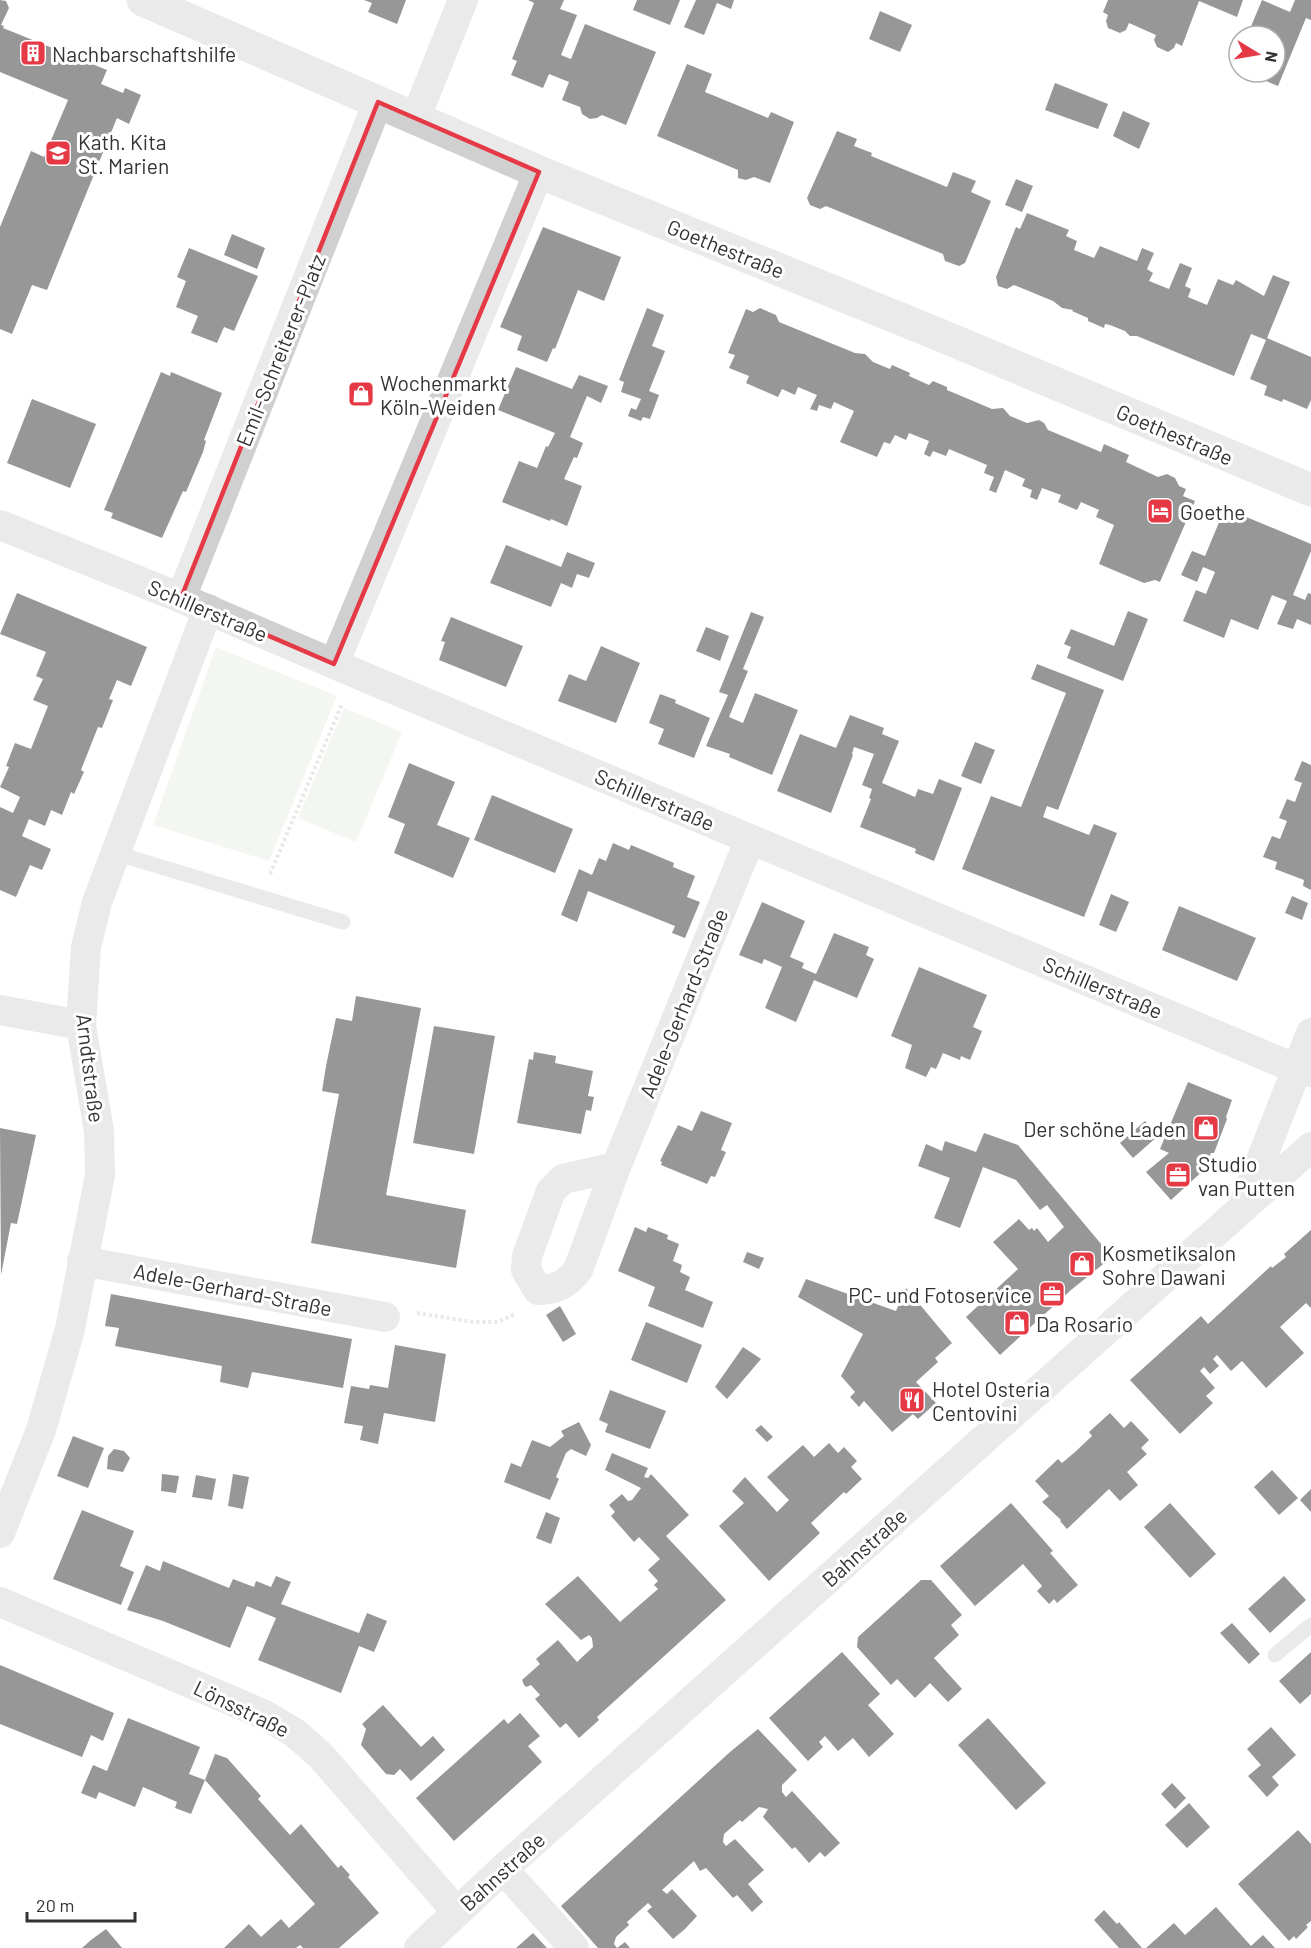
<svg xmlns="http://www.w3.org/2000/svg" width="1311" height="1948" font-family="Barlow,sans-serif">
	<rect width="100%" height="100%" fill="#fff"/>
	<g fill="#e6ecdf">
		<polygon points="216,647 337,696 269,861 153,825"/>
		<polygon points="344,708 402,732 356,842 298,818"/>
	</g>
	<g fill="#1a1a1a">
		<polygon points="0,0 6,1 9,8 1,25 4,26 3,28 107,70 101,84 123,93 125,88 141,95 129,124 117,118 47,290 32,285 12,334 0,329 0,227 31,151 44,157 68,100 0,72"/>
		<polygon points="364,0 406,0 397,24 368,12 372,3"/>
		<polygon points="528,0 564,0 560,9 577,15 561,55 571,59 585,24 656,52 626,125 602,115 597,118 590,119 582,114 580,107 562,100 569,82 549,74 543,88 511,75 517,61 512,59 534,3"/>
		<polygon points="637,0 680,0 670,25 633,10"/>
		<polygon points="696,0 734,0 731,9 717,3 704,35 684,27"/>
		<polygon points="1108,0 1243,0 1237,17 1199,1 1182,46 1176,43 1174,48 1168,52 1157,47 1154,40 1156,35 1129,23 1126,30 1120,33 1108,28 1106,21 1108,15 1103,12"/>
		<polygon points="1262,0 1290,12 1295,0 1311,0 1311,20 1306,18 1278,86 1244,72 1275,72 1275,36 1247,36"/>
		<polygon points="880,11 912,25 900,52 869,39"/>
		<polygon points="687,64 712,74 705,92 768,118 771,112 794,122 770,183 754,177 746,180 738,178 738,170 657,136"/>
		<polygon points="1055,83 1108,104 1098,129 1045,110"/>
		<polygon points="1123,111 1150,123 1139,149 1113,136"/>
		<polygon points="837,131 857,139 854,146 872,153 871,156 947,187 953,172 976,181 971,192 991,201 965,263 959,266 945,261 943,254 923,246 826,206 820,209 810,205 807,198"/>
		<polygon points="1016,179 1033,186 1022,212 1005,205"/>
		<polygon points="1027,213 1069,230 1066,236 1077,241 1074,250 1094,258 1100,246 1137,261 1142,248 1154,253 1147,269 1153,273 1149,281 1169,289 1180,263 1192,268 1185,286 1191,289 1188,297 1207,305 1218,279 1233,285 1236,280 1264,296 1273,275 1290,282 1267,338 1311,357 1311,400 1307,409 1283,399 1282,402 1264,395 1267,386 1250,379 1266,340 1251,334 1234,376 1137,336 1130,336 1125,331 1110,325 1105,324 1104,328 1088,321 1088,318 1072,311 1073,310 1062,308 1053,301 1014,285 1007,289 998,286 996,277 1016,227 1020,229"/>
		<polygon points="543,227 621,257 604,301 578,290 555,349 553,348 547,362 517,350 522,336 500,327"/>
		<polygon points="232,234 265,248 257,269 224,255"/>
		<polygon points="189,248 258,276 234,331 224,327 217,343 191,333 198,316 176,307 186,281 177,277"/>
		<polygon points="647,308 664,315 652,346 665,351 649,391 659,395 650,419 643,417 641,421 628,416 631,408 636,410 641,399 621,392 624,382 619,380"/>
		<polygon points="760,308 776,315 779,322 855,353 865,354 873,362 890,369 892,365 910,373 909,376 929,385 933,381 947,387 947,390 992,409 1003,408 1010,416 1027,423 1039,420 1044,423 1048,430 1101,452 1104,444 1129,455 1126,462 1158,477 1167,474 1175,478 1179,486 1186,489 1183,496 1195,501 1160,582 1155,580 1144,583 1099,564 1114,525 1096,517 1099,510 1081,502 1077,510 1058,502 1061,495 1042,488 1037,500 1030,497 1032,490 1022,486 1025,479 1005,470 996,493 989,490 994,477 984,473 987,465 949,449 946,456 933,451 930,457 924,454 929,441 909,433 906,440 895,435 890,444 884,442 877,457 840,442 854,411 834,402 831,409 819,405 817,411 810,409 817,395 798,387 795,395 782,389 778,397 746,383 749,376 729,368 735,355 728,353 746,309 753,312"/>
		<polygon points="516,367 572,389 579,375 608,386 601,403 587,396 570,437 583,443 577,458 574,457 564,479 582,486 567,526 551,519 550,521 502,502 519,461 537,468 546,446 548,447 555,433 498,410"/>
		<polygon points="161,372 170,376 171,372 222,393 204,440 206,441 203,452 186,492 183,491 162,538 111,518 113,513 104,510"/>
		<polygon points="32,399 96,424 70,488 7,463"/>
		<polygon points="1225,508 1311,544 1311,551 1293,595 1305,600 1308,593 1311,594 1311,625 1297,619 1293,629 1277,624 1287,601 1272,595 1258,630 1231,619 1224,638 1183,621 1196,590 1206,594 1215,572 1203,567 1197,582 1181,575 1192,551 1205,556"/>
		<polygon points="506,545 561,567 567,552 595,563 589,578 577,574 572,588 561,583 551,607 490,583"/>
		<polygon points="17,593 147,647 131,686 117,680 109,699 113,700 102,728 98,727 81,770 84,772 74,794 71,792 62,815 51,810 45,826 29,819 22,836 51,849 42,870 30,865 16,897 0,890 0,807 13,813 20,797 0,787 9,767 6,766 15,743 31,749 48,706 33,700 43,679 36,676 46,652 0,634"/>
		<polygon points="1128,611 1148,619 1123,681 1067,658 1071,647 1064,644 1071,629 1114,646"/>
		<polygon points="751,612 764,617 743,669 748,671 729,717 743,723 755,693 798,710 772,775 729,757 730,754 706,746 728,695 719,692"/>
		<polygon points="451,617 523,646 506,687 439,660 445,642 441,641"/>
		<polygon points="706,627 729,636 720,661 696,651"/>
		<polygon points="601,646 640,663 616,723 558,701 569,674 586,681"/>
		<polygon points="1037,664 1104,690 1058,810 1047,806 1043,817 1089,835 1094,824 1117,833 1084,917 962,869 991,796 1021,807 1066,693 1031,679"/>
		<polygon points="660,694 676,700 675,703 710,718 694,758 658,744 664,729 649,723"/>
		<polygon points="850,715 884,728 882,734 899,741 882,783 915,797 918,789 933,794 939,779 962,788 934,861 915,853 916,849 860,827 871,799 869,798 872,789 862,785 874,754 854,747 852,754 853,755 831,813 777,791 800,734 836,748"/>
		<polygon points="975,742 995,750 981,784 961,776"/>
		<polygon points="1302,761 1311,765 1311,890 1303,886 1304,880 1275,869 1277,862 1263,857 1272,836 1280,839 1287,821 1279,818 1287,799 1295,802 1302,783 1294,780"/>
		<polygon points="409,763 455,782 437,825 470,838 453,878 394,853 405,824 388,817"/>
		<polygon points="492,795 573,829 555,873 474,840"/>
		<polygon points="613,843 629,850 631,845 674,863 673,867 695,876 687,897 700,902 685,938 672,933 675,926 588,891 577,922 561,915 579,869 592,875 599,858 606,861"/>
		<polygon points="1111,894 1129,902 1116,932 1099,925"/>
		<polygon points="1292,896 1308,903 1302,920 1285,913"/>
		<polygon points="762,902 805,921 790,957 804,963 802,968 816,974 834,933 869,947 866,955 874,959 857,998 814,980 796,1022 765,1008 782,967 764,959 762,964 739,955"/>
		<polygon points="1179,906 1256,938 1237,981 1162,950"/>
		<polygon points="919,967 987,995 973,1027 982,1031 970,1060 961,1056 960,1060 943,1053 936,1069 931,1067 926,1077 905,1068 912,1045 891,1036"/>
		<polygon points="356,996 421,1008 386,1195 466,1210 456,1268 311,1243 339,1094 322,1091 326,1066 336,1018 352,1021"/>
		<polygon points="434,1026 495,1036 474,1154 413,1143"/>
		<polygon points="534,1052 556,1056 555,1063 593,1071 588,1096 594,1097 591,1111 586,1110 581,1134 517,1123 529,1059 533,1060"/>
		<polygon points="1188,1082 1232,1100 1226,1117 1227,1119 1214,1153 1211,1153 1205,1169 1171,1200 1146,1172 1169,1153 1160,1149"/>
		<polygon points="701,1111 732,1123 721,1150 726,1152 715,1177 711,1176 707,1184 661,1165 662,1162 660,1161 678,1125 692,1131"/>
		<polygon points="1145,1121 1158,1136 1133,1158 1120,1143"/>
		<polygon points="0,1128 36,1135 17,1224 11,1223 1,1275"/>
		<polygon points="984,1133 1018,1145 1112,1257 1071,1290 1000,1355 966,1317 1018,1269 993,1242 1019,1219 1029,1230 1032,1228 1034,1231 1037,1228 1048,1242 1064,1227 1047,1205 1040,1210 1016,1180 983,1167 960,1228 934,1218 950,1178 918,1166 926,1144 942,1151 945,1141 976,1152"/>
		<polygon points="635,1227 646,1232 648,1227 668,1235 667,1239 679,1244 673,1261 682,1265 680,1272 690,1277 685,1290 713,1302 703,1328 648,1306 655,1287 618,1271"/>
		<polygon points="1311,1230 1311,1308 1306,1303 1280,1327 1304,1353 1266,1388 1242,1361 1231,1371 1217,1355 1213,1359 1219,1366 1210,1374 1204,1367 1200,1371 1215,1388 1206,1396 1213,1403 1180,1434 1130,1380 1201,1316 1208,1324 1271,1266 1272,1268 1286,1257 1284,1254"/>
		<polygon points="747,1252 764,1258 759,1269 743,1262"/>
		<polygon points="806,1279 896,1311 906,1288 952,1343 935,1358 938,1362 916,1382 936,1403 918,1419 913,1414 892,1432 864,1401 859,1407 850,1397 855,1392 841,1376 863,1334 798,1297"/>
		<polygon points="111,1294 352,1339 343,1388 252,1372 248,1388 220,1382 222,1366 115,1346 119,1328 105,1326"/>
		<polygon points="560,1306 576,1334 563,1342 546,1315"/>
		<polygon points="646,1322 702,1345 687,1383 631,1360"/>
		<polygon points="395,1345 446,1354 435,1422 384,1413 378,1444 360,1440 363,1426 344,1423 351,1386 369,1389 370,1385 388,1388"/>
		<polygon points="743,1347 761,1359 727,1399 715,1387"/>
		<polygon points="610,1390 666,1411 650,1449 605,1432 608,1424 599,1420"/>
		<polygon points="1110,1413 1124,1428 1131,1421 1149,1440 1141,1448 1147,1454 1127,1472 1138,1485 1120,1501 1109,1489 1067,1529 1060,1521 1061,1520 1042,1502 1049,1496 1035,1481 1058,1459 1062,1463 1075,1452 1092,1436 1089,1432"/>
		<polygon points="579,1422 591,1445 586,1456 571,1449 566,1453 556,1477 559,1479 550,1500 504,1482 511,1463 521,1467 532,1440 550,1447 564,1436 561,1431"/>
		<polygon points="761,1425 773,1437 767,1442 755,1430"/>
		<polygon points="73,1436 104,1448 88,1488 57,1476"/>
		<polygon points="829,1443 838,1453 844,1447 857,1461 851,1467 862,1479 846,1494 844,1492 811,1523 820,1533 769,1581 719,1526 744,1503 732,1491 745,1477 777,1512 789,1500 767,1477 803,1445 814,1457"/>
		<polygon points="114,1449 124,1451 130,1458 123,1472 107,1469 108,1456"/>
		<polygon points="612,1453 648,1468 644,1477 648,1478 651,1474 689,1515 666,1536 726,1600 597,1717 599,1720 579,1738 566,1723 560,1728 535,1699 540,1695 531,1685 526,1687 524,1685 522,1680 540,1664 536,1659 558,1640 577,1662 593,1647 592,1638 589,1635 581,1640 545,1604 578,1576 620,1622 658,1589 654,1585 658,1581 648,1570 660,1559 639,1537 634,1542 611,1516 615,1512 609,1505 622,1494 628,1501 632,1500 641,1488 605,1470"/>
		<polygon points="1272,1470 1298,1498 1279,1515 1254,1487"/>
		<polygon points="162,1474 179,1476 176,1493 161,1491"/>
		<polygon points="233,1474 249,1477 243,1509 228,1506"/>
		<polygon points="196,1475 216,1479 212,1500 192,1497"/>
		<polygon points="1311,1489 1311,1512 1300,1500"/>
		<polygon points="1011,1503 1053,1551 1050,1553 1078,1585 1057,1603 1054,1599 1049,1604 1037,1591 1042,1586 1023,1564 975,1606 940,1566"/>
		<polygon points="1170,1503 1216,1554 1190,1578 1144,1527"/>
		<polygon points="82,1510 134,1531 120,1566 134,1572 121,1605 53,1579"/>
		<polygon points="546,1512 560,1518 551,1544 536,1538"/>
		<polygon points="163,1561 229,1588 233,1579 254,1587 256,1581 271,1587 276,1576 291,1582 281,1604 359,1633 367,1613 387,1621 374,1652 359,1646 341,1693 258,1660 276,1618 247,1606 230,1648 163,1621 127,1610 146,1565 160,1571"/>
		<polygon points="1284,1576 1306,1600 1270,1633 1248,1609"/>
		<polygon points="921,1580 931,1580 962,1615 951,1625 959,1635 934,1658 962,1689 948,1702 930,1683 915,1698 897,1679 891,1685 857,1647 858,1637"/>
		<polygon points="1232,1623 1260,1654 1249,1664 1220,1633"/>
		<polygon points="842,1652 880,1694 868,1705 894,1734 869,1757 853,1738 838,1751 825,1736 819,1742 823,1747 808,1761 769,1718"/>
		<polygon points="1311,1652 1311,1694 1300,1704 1279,1681"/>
		<polygon points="0,1665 114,1713 103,1741 91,1735 82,1757 0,1724"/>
		<polygon points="383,1705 421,1747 433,1736 445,1750 411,1781 400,1769 394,1775 386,1774 361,1745 366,1729 362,1724"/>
		<polygon points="520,1713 540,1736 528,1746 542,1762 454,1841 416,1798 504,1719 508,1724"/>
		<polygon points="128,1718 200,1747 189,1774 205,1780 215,1754 227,1758 261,1796 258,1799 290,1835 301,1824 338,1868 341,1865 350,1875 348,1877 379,1913 339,1948 303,1948 300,1945 296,1948 224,1948 249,1924 261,1937 281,1919 289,1928 315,1904 205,1780 191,1814 175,1808 177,1802 143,1787 135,1807 99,1792 96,1799 81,1793 93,1765 107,1771"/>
		<polygon points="988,1718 1046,1783 1016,1810 958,1745"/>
		<polygon points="1271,1727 1296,1755 1272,1777 1279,1785 1267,1797 1248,1776 1261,1765 1247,1749"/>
		<polygon points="758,1729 797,1770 782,1785 782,1792 786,1797 792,1791 840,1843 825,1857 820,1852 809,1863 795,1847 792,1849 763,1817 768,1809 759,1807 742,1822 740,1820 724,1834 723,1842 726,1846 735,1839 764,1870 748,1884 763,1902 752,1912 737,1895 733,1898 706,1868 700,1871 694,1861 662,1890 667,1894 672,1889 697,1916 685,1929 673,1939 647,1911 652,1907 648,1903 627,1922 629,1925 616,1937 614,1944 617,1948 625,1942 630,1948 598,1948 561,1906 730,1752"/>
		<polygon points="1172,1783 1186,1798 1175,1809 1161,1794"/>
		<polygon points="1189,1803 1210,1827 1187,1848 1165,1825"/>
		<polygon points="1298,1830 1311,1844 1311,1921 1306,1925 1308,1927 1296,1939 1294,1936 1289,1941 1238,1884"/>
		<polygon points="1216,1907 1251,1946 1263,1935 1275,1948 1146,1948 1174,1923 1185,1935"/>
		<polygon points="1104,1910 1117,1924 1119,1922 1142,1948 1119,1948 1094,1920"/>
		<polygon points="106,1929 122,1948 82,1948 91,1940"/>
		<polygon points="533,1933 547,1948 516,1948"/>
	</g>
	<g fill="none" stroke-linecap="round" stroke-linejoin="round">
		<g stroke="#cdcdcd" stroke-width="4" stroke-dasharray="3 3" stroke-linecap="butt">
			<polyline points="270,874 342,704"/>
			<polyline points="417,1313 473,1322 498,1322 515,1314"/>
		</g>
		<g stroke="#d0d0d0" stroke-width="15">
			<polyline points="115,853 343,922"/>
			<polyline points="1275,1655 1311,1625"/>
		</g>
		<g stroke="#d0d0d0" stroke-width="30">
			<polyline points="416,117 463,0"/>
			<polyline points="0,525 181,598 355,673 1297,1069 1311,1072"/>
			<polyline points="181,598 378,102"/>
			<polyline points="334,664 539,172"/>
			<polyline points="0,1010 81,1025"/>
			<path d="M616 1167 563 1179 551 1191 527 1256 526 1270 538 1290C556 1290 567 1284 578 1270L616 1167 750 839"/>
			<polyline points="1243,1206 1311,1033"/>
			<polyline points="82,1261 385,1317"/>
			<polyline points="0,1533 41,1430 70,1329 100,1175 99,1131 81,1025 86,947 97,902 208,609"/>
			<polyline points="0,1602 265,1715 295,1733 321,1756 457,1912"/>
			<polyline points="503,1869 574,1948"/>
			<polyline points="419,1948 503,1869 1311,1147"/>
		</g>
		<polyline stroke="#d0d0d0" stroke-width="33" points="143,0 539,172 935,333 1311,490"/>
	</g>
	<path d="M0 0H1311V1948H0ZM378 102 539 172 334 664 181 598Z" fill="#fff" fill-opacity=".55" fill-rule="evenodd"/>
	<path fill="none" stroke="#e63946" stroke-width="4.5" stroke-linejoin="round" d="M378 102 539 172 334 664 181 598Z"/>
	<defs>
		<symbol id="building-square" viewBox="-11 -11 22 22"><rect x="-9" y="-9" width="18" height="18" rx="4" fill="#e63946" stroke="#fff"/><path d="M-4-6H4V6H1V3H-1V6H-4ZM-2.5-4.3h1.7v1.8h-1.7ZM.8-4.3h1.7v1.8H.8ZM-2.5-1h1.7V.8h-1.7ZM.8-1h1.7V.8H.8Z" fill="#fff"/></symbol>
		<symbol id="school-square" viewBox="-11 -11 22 22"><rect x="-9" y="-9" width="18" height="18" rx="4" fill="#e63946" stroke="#fff"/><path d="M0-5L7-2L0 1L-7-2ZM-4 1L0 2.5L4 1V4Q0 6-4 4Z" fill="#fff"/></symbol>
		<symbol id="shop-square" viewBox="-11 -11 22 22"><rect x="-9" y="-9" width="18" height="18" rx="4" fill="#e63946" stroke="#fff"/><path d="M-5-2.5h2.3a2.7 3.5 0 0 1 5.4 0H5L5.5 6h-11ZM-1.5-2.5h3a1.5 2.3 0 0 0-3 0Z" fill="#fff"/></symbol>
		<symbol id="hotel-square" viewBox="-11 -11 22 22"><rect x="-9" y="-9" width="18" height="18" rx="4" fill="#e63946" stroke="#fff"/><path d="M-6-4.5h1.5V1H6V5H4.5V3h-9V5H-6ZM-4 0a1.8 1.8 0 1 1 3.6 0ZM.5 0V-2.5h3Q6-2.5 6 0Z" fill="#fff"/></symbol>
		<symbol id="office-square" viewBox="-11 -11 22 22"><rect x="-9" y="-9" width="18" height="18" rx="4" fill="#e63946" stroke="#fff"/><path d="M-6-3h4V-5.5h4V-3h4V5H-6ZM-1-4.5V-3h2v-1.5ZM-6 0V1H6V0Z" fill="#fff"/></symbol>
		<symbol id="restaurant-square" viewBox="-11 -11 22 22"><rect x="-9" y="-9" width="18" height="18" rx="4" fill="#e63946" stroke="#fff"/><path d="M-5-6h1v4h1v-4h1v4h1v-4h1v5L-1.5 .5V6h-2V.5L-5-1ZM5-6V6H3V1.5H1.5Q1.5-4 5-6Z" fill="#fff"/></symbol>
	</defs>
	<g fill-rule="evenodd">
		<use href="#building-square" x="18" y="38" width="30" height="30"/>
		<use href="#school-square" x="43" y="138" width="30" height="30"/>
		<use href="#shop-square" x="346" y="379" width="30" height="30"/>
		<use href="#hotel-square" x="1145" y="496" width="30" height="30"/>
		<use href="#shop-square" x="1191" y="1113" width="30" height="30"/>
		<use href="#office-square" x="1163" y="1160" width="30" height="30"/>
		<use href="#shop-square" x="1067" y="1249" width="30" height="30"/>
		<use href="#office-square" x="1037" y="1279" width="30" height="30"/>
		<use href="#shop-square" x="1002" y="1308" width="30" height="30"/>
		<use href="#restaurant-square" x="897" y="1385" width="30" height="30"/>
	</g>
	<g text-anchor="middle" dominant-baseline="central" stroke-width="6" stroke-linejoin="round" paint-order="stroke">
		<g font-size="21" fill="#333" stroke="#fff" text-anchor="start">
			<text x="52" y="53">Nachbarschaftshilfe</text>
			<text x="78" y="141">Kath. Kita<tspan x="78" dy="24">St. Marien</tspan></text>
			<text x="380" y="382">Wochenmarkt<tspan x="380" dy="24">Köln-Weiden</tspan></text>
			<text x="1180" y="511">Goethe</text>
			<text x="1186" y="1128" text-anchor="end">Der schöne Laden</text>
			<text x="1198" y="1163">Studio<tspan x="1198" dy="24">van Putten</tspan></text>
			<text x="1102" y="1252">Kosmetiksalon<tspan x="1102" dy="24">Sohre Dawani</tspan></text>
			<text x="1032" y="1294" text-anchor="end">PC- und Fotoservice</text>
			<text x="1036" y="1323">Da Rosario</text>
			<text x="932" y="1388">Hotel Osteria<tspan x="932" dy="24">Centovini</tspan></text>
		</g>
		<g font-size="21" fill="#333" stroke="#fff">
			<text transform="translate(726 248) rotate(22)">Goethestraße</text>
			<text transform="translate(280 350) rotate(-68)">Emil-Schreiterer-Platz</text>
			<text transform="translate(1175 434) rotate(23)">Goethestraße</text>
			<text transform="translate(208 610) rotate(23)">Schillerstraße</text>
			<text transform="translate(655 799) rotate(23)">Schillerstraße</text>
			<text transform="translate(1103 987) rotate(23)">Schillerstraße</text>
			<text transform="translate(683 1003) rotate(-68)">Adele-Gerhard-Straße</text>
			<text transform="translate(91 1068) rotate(83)">Arndtstraße</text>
			<text transform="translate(233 1289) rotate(11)">Adele-Gerhard-Straße</text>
			<text transform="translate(864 1547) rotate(-42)">Bahnstraße</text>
			<text transform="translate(242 1708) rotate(26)">Lönsstraße</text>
			<text transform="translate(502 1871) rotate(-42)">Bahnstraße</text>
		</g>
	</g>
	<g transform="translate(1257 54) rotate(101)"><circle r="28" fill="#ffffff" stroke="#adadad" stroke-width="1.5"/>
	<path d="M0-4.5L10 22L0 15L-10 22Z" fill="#e63946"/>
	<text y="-9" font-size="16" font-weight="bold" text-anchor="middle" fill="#333333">N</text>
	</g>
	<path d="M27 1912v9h108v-9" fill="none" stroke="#333333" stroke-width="3"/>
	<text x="36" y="1912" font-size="18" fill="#333333" stroke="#ffffff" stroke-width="4.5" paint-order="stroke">20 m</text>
</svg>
